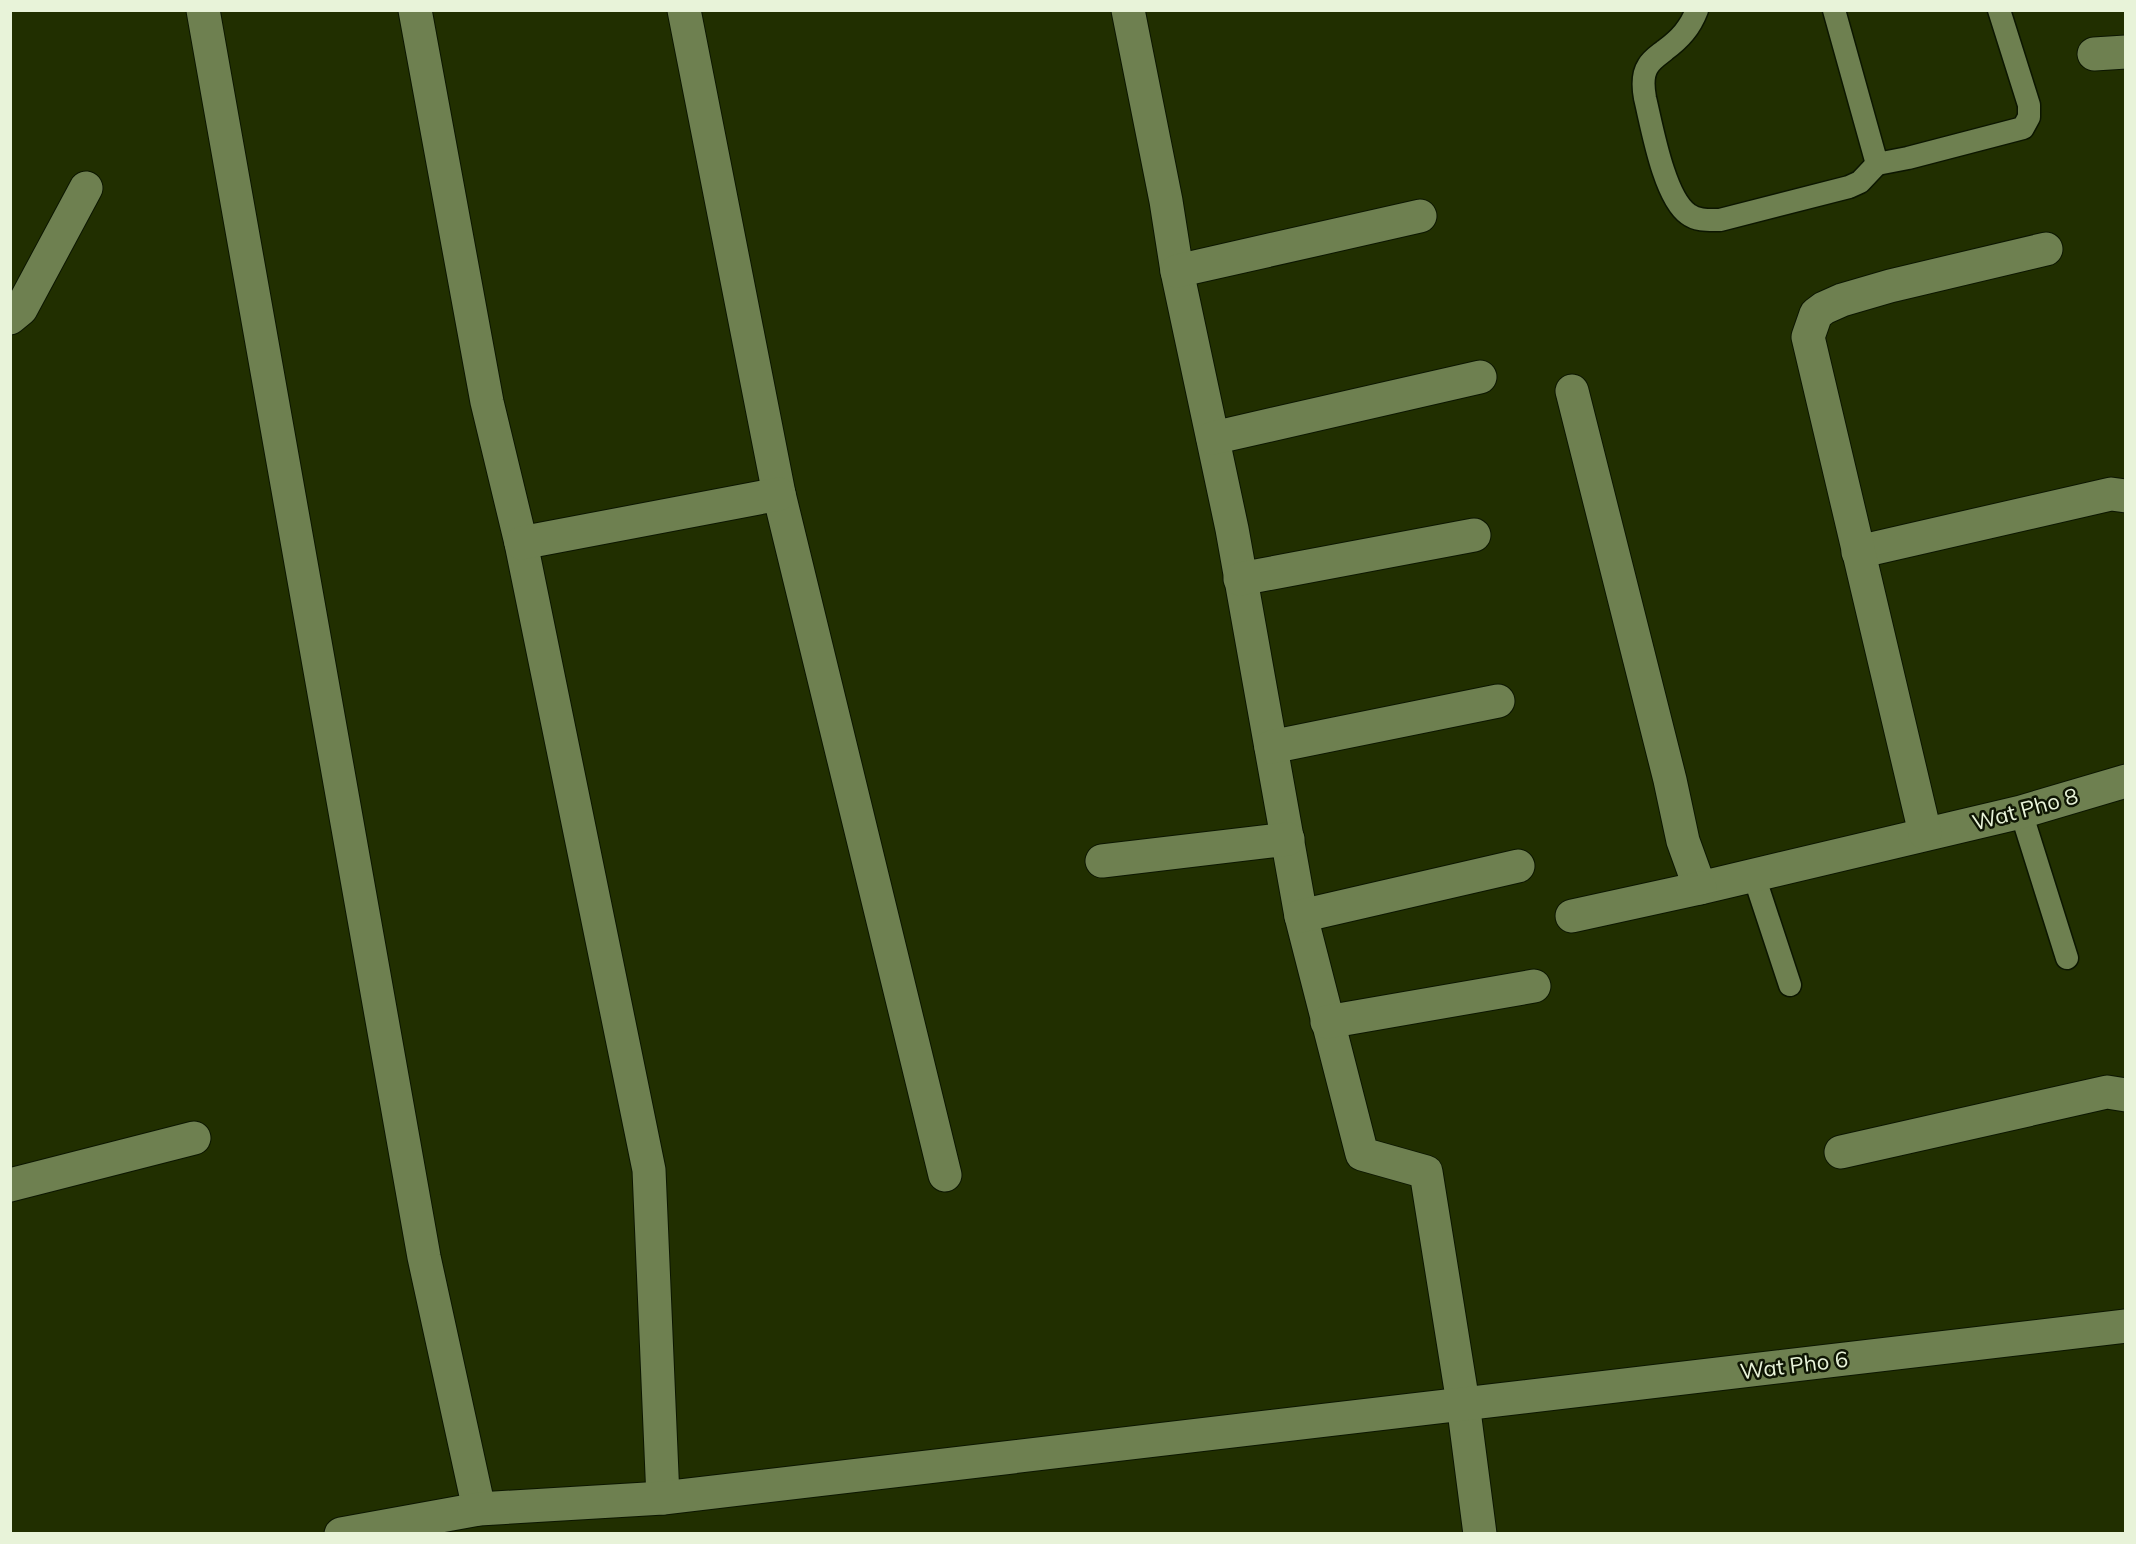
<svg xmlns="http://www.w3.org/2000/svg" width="2136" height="1544" font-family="Mulish,sans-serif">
	<rect width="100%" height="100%" fill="#212f00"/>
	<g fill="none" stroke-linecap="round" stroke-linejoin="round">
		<defs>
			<g id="lane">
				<path d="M1697 10C1690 28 1680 39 1665 50 1659 55 1652 59 1648 66 1642 75 1643 87 1645 98 1652 127 1664 197 1688 214 1697 221 1709 220 1720 220L1849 187 1860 182 1877 164"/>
				<polyline points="1834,10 1877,164 1908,158 2023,128 2029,117 2029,105 1999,10"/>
				<polyline points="2021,812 2067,958"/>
				<polyline points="1754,876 1790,985"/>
			</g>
			<g id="street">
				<polyline points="203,10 424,1257 479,1509"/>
				<polyline points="415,10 487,402 521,543 649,1170 663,1498"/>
				<polyline points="684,10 779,494 945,1175"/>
				<polyline points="1128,10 1166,201 1177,271 1232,529 1301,916 1362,1154 1426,1172 1463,1403 1480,1534"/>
				<polyline points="2094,54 2126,52"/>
				<polyline points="1177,271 1420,216"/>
				<polyline points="10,318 21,309 86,188"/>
				<polyline points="1572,391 1670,780 1683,841 1700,888 2021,812 2126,781"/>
				<polyline points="1213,438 1480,377"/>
				<polyline points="521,543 779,494"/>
				<polyline points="1858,552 2111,494 2126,496"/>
				<polyline points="1240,579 1474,535"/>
				<polyline points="1271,747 1498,701"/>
				<polyline points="1925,833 1808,337 1816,314 1824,308 1842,300 1890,286 2046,249"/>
				<polyline points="1102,861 1288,839"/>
				<polyline points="1301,916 1518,866"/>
				<polyline points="1572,916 1700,888"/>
				<polyline points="1327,1022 1534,986"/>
				<polyline points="1841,1152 2107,1092 2126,1095"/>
				<polyline points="10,1185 194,1138"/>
				<polyline points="341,1534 479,1509 663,1498 2126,1326"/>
			</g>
		</defs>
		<use href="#lane" stroke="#0c1600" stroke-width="25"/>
		<use href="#street" stroke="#0c1600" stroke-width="35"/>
		<use href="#lane" stroke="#6e8050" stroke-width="22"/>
		<use href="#street" stroke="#6e8050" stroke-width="33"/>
	</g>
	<g text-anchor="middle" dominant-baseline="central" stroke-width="5" stroke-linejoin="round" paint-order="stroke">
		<g font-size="22" fill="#e8f3d9" stroke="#0e1503">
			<text transform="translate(2025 809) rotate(-15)">Wat Pho 8</text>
			<text transform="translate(1794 1365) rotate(-7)">Wat Pho 6</text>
		</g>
	</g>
	<rect width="2136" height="1544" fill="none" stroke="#e8f3d9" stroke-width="24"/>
</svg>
